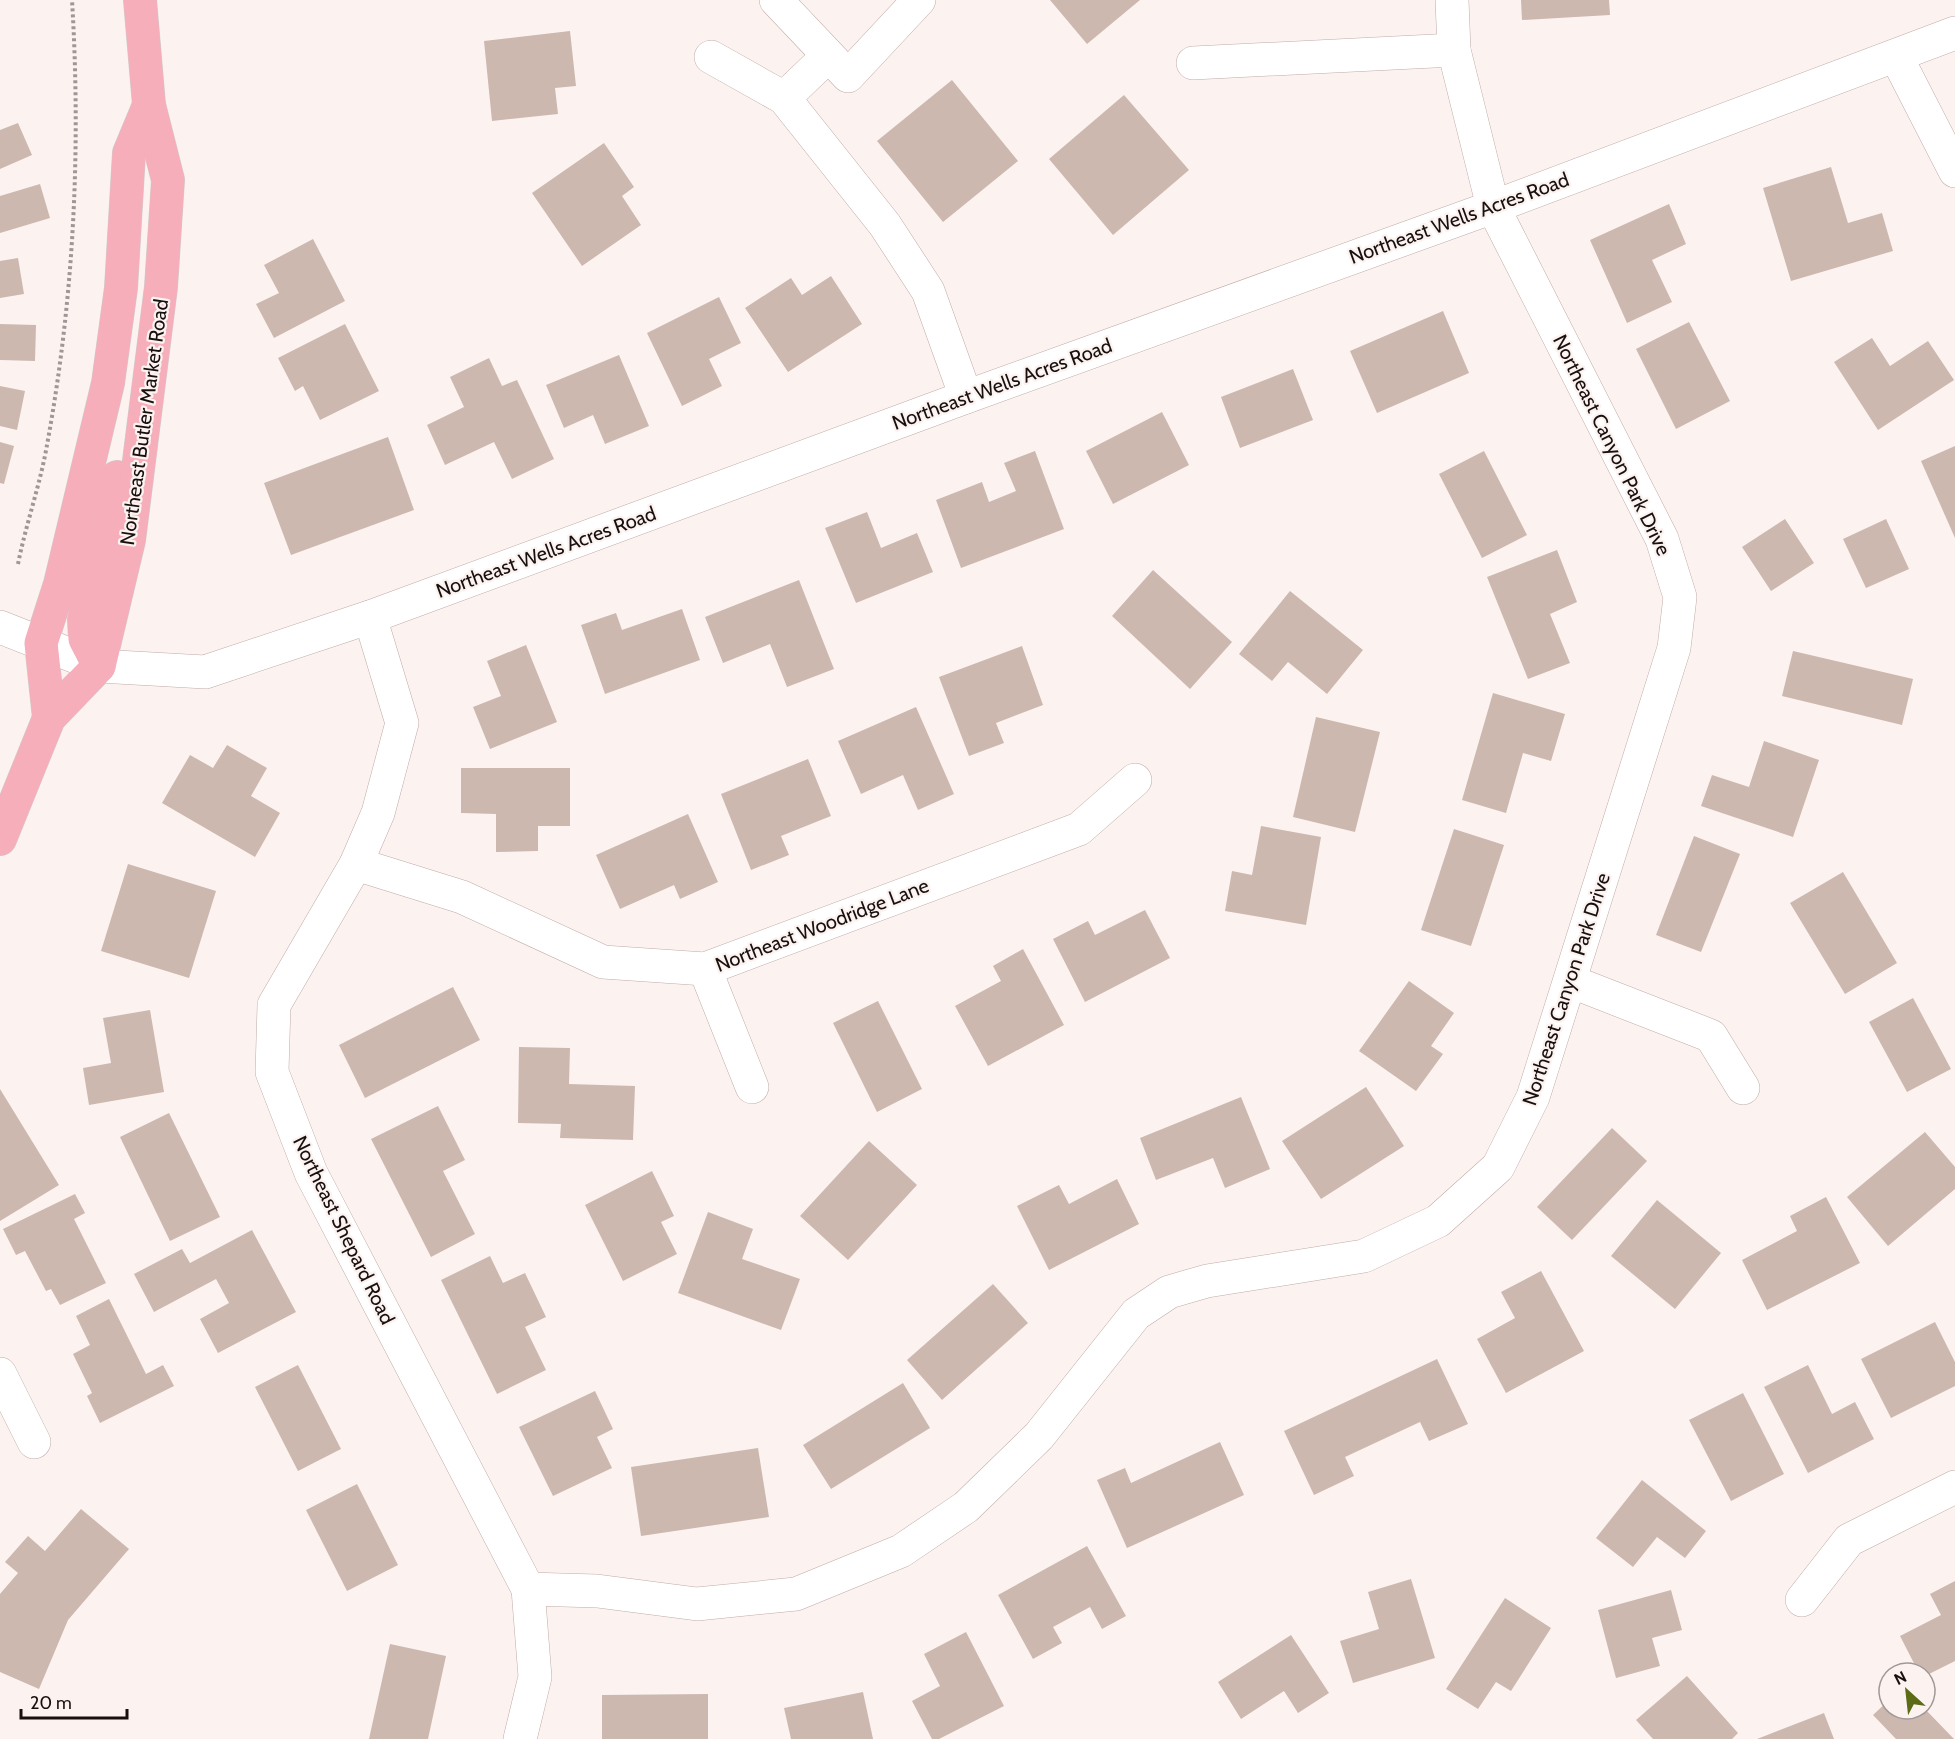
<svg xmlns="http://www.w3.org/2000/svg" width="1955" height="1739" font-family="Cabin,sans-serif">
	<rect width="100%" height="100%" fill="#fcf3f1"/>
	<g fill="#ccb8af">
		<polygon points="1050,0 1140,0 1087,44"/>
		<polygon points="1521,0 1609,0 1610,15 1522,20"/>
		<polygon points="570,31 576,86 555,88 558,114 492,121 484,41"/>
		<polygon points="952,80 1018,161 943,222 877,141"/>
		<polygon points="1124,95 1189,170 1113,235 1049,159"/>
		<polygon points="18,123 32,155 0,169 0,130"/>
		<polygon points="604,143 634,187 622,196 641,225 582,266 532,193"/>
		<polygon points="1831,167 1848,223 1882,213 1893,251 1791,281 1763,188"/>
		<polygon points="40,184 50,218 0,233 0,196"/>
		<polygon points="1669,204 1686,244 1652,260 1672,302 1627,323 1590,240"/>
		<polygon points="313,239 345,301 274,338 256,304 279,293 264,265"/>
		<polygon points="18,258 24,294 0,298 0,261"/>
		<polygon points="831,276 862,324 788,372 745,308 791,278 802,295"/>
		<polygon points="719,297 741,343 709,359 722,386 682,406 647,333"/>
		<polygon points="1443,311 1469,373 1377,413 1350,351"/>
		<polygon points="1689,322 1730,401 1676,429 1636,349"/>
		<polygon points="0,324 36,325 35,361 0,360"/>
		<polygon points="345,324 379,391 320,420 303,386 295,391 278,358"/>
		<polygon points="1872,338 1890,366 1928,341 1954,380 1878,430 1834,362"/>
		<polygon points="619,355 649,426 605,444 593,415 564,428 546,385"/>
		<polygon points="489,358 502,386 517,380 554,459 512,479 494,442 445,465 427,425 464,407 450,377"/>
		<polygon points="1293,369 1313,420 1240,448 1221,397"/>
		<polygon points="0,386 25,391 17,430 0,426"/>
		<polygon points="1162,412 1189,465 1113,504 1086,451"/>
		<polygon points="388,437 414,510 291,555 264,483"/>
		<polygon points="0,442 14,446 4,484 0,483"/>
		<polygon points="1955,446 1955,538 1921,461"/>
		<polygon points="1035,451 1064,529 961,568 936,500 982,482 989,502 1016,491 1004,463"/>
		<polygon points="1484,451 1527,535 1482,558 1439,474"/>
		<polygon points="867,512 881,548 917,533 933,572 856,603 825,528"/>
		<polygon points="1785,519 1814,563 1771,591 1742,547"/>
		<polygon points="1886,519 1909,569 1866,588 1843,539"/>
		<polygon points="1557,550 1577,602 1550,614 1570,663 1528,679 1487,577"/>
		<polygon points="1153,570 1232,642 1190,689 1112,616"/>
		<polygon points="799,580 834,669 787,687 770,644 723,663 705,617"/>
		<polygon points="1290,591 1363,650 1327,694 1288,662 1272,681 1239,654"/>
		<polygon points="682,609 700,660 605,694 581,625 616,613 622,630"/>
		<polygon points="526,645 557,722 490,749 473,707 501,696 487,661"/>
		<polygon points="1022,646 1043,705 996,723 1004,743 969,756 939,677"/>
		<polygon points="1793,651 1913,679 1902,725 1782,696"/>
		<polygon points="1493,693 1565,714 1551,761 1523,753 1506,813 1462,800"/>
		<polygon points="916,707 954,794 918,810 903,775 861,794 838,741"/>
		<polygon points="1316,717 1380,732 1355,832 1293,817"/>
		<polygon points="1764,741 1819,760 1793,837 1701,806 1712,775 1749,787"/>
		<polygon points="227,745 267,768 251,796 280,813 255,857 162,803 190,755 213,768"/>
		<polygon points="808,759 831,816 781,836 789,855 751,870 721,794"/>
		<polygon points="461,768 570,768 570,826 538,826 538,851 496,852 496,814 461,813"/>
		<polygon points="688,814 718,882 680,899 674,885 620,909 596,855"/>
		<polygon points="1261,826 1321,837 1306,925 1225,911 1232,871 1252,875"/>
		<polygon points="1454,829 1504,845 1471,946 1421,930"/>
		<polygon points="1694,836 1740,854 1701,952 1656,935"/>
		<polygon points="128,864 216,891 189,978 101,951"/>
		<polygon points="1843,872 1897,963 1845,994 1790,903"/>
		<polygon points="1145,910 1170,958 1085,1002 1053,939 1088,921 1095,935"/>
		<polygon points="1023,949 1064,1025 988,1066 955,1006 1001,981 993,966"/>
		<polygon points="1409,981 1454,1013 1431,1046 1443,1054 1416,1091 1359,1051"/>
		<polygon points="453,987 480,1040 365,1098 339,1045"/>
		<polygon points="1913,998 1951,1069 1907,1092 1869,1022"/>
		<polygon points="878,1001 922,1089 877,1112 833,1023"/>
		<polygon points="150,1010 164,1092 89,1105 83,1068 111,1063 103,1018"/>
		<polygon points="519,1047 570,1048 569,1084 635,1086 633,1140 560,1138 561,1124 518,1123"/>
		<polygon points="1366,1087 1404,1146 1321,1199 1282,1141"/>
		<polygon points="0,1089 59,1185 0,1221"/>
		<polygon points="1241,1097 1270,1169 1225,1188 1213,1158 1156,1180 1140,1138"/>
		<polygon points="438,1106 465,1160 443,1171 475,1234 431,1257 371,1139"/>
		<polygon points="169,1113 220,1217 170,1241 120,1137"/>
		<polygon points="1612,1128 1647,1161 1572,1240 1537,1207"/>
		<polygon points="1925,1132 1955,1167 1955,1189 1888,1246 1847,1197"/>
		<polygon points="869,1141 917,1185 848,1260 800,1216"/>
		<polygon points="652,1171 674,1216 661,1222 677,1254 623,1281 585,1205"/>
		<polygon points="1117,1179 1139,1224 1049,1270 1017,1206 1059,1185 1069,1204"/>
		<polygon points="75,1194 85,1213 74,1219 106,1283 60,1305 51,1289 46,1291 25,1251 16,1255 3,1229"/>
		<polygon points="1826,1197 1860,1263 1767,1310 1742,1260 1797,1231 1790,1216"/>
		<polygon points="1657,1200 1721,1253 1675,1309 1611,1256"/>
		<polygon points="708,1212 753,1229 742,1259 800,1279 781,1330 678,1293"/>
		<polygon points="252,1230 296,1312 218,1353 200,1319 229,1303 216,1279 154,1312 134,1274 182,1249 190,1263"/>
		<polygon points="490,1256 503,1283 525,1273 546,1317 525,1327 546,1370 497,1394 441,1280"/>
		<polygon points="1541,1271 1584,1351 1506,1393 1477,1339 1515,1318 1501,1292"/>
		<polygon points="993,1284 1028,1323 942,1400 907,1360"/>
		<polygon points="109,1299 146,1374 163,1365 174,1386 100,1423 87,1396 92,1393 73,1354 90,1345 76,1316"/>
		<polygon points="1935,1322 1955,1362 1955,1386 1891,1418 1861,1359"/>
		<polygon points="1437,1359 1468,1424 1429,1441 1420,1422 1345,1457 1354,1476 1314,1495 1284,1431"/>
		<polygon points="298,1365 341,1449 298,1471 255,1387"/>
		<polygon points="1808,1365 1832,1414 1855,1402 1874,1439 1808,1473 1764,1387"/>
		<polygon points="903,1383 930,1428 831,1489 803,1445"/>
		<polygon points="595,1391 613,1429 597,1437 612,1468 553,1496 519,1427"/>
		<polygon points="1743,1393 1784,1474 1731,1501 1689,1420"/>
		<polygon points="1220,1442 1244,1495 1127,1548 1097,1480 1125,1468 1131,1483"/>
		<polygon points="758,1448 769,1517 641,1536 631,1467"/>
		<polygon points="1642,1480 1706,1531 1685,1558 1657,1537 1633,1567 1596,1538"/>
		<polygon points="357,1484 398,1565 347,1591 306,1510"/>
		<polygon points="81,1509 129,1549 68,1620 39,1689 0,1672 0,1594 18,1573 5,1562 28,1536 45,1551"/>
		<polygon points="1087,1546 1126,1616 1102,1629 1090,1607 1053,1627 1062,1643 1033,1659 998,1595"/>
		<polygon points="1411,1579 1435,1658 1353,1683 1340,1641 1379,1629 1368,1592"/>
		<polygon points="1955,1581 1955,1661 1925,1676 1925,1673 1919,1673 1900,1636 1941,1615 1930,1594"/>
		<polygon points="1671,1590 1682,1630 1652,1638 1660,1666 1616,1678 1598,1610"/>
		<polygon points="1505,1598 1551,1628 1511,1691 1496,1682 1478,1709 1446,1689"/>
		<polygon points="966,1632 1004,1706 939,1739 932,1739 912,1701 940,1686 924,1654"/>
		<polygon points="1291,1635 1329,1693 1298,1713 1284,1691 1241,1719 1218,1682"/>
		<polygon points="390,1644 446,1656 428,1739 369,1739"/>
		<polygon points="1687,1676 1738,1733 1732,1739 1653,1739 1636,1720"/>
		<polygon points="863,1692 873,1739 791,1739 784,1708"/>
		<polygon points="708,1694 708,1739 602,1739 602,1695"/>
		<polygon points="1889,1700 1889,1709 1925,1709 1954,1739 1896,1739 1873,1715"/>
		<polygon points="1824,1713 1834,1739 1757,1739"/>
	</g>
	<g fill="none" stroke-linecap="round" stroke-linejoin="round">
		<defs>
			<g id="minor">
				<polyline points="776,0 848,76 919,0"/>
				<polyline points="1452,0 1454,50"/>
				<polyline points="1896,56 1955,171"/>
				<polyline points="711,57 784,98 885,225 928,291 966,397"/>
				<polyline points="784,98 828,56"/>
				<polyline points="370,617 402,723 378,813 356,864 274,1005 272,1072 311,1173 528,1589 535,1677 520,1739"/>
				<polyline points="0,627 99,666 205,672 370,617 966,397 1493,207 1955,33"/>
				<polyline points="356,864 462,897 603,962 705,969 1079,829 1135,780"/>
				<polyline points="705,969 752,1087"/>
				<polyline points="1570,981 1711,1036 1743,1088"/>
				<polyline points="0,1374 34,1442"/>
				<polyline points="528,1589 597,1591 697,1604 796,1594 901,1551 966,1507 1039,1436 1136,1314 1169,1292 1207,1281 1364,1256 1438,1221 1498,1167 1533,1097 1674,648 1680,597 1662,539 1493,207 1454,50 1193,63"/>
				<polyline points="1802,1600 1849,1540 1955,1487"/>
			</g>
			<g id="major">
				<polyline points="99,666 85,639 84,620 87,604 110,517 117,477"/>
				<polyline points="49,718 41,643 60,584 108,383 121,288 129,153 149,105"/>
				<polyline points="0,839 49,718 99,666 129,540 161,287 168,180 149,105 140,0"/>
			</g>
		</defs>
		<use href="#minor" stroke="#c1aba8" stroke-width="34"/>
		<use href="#major" stroke="#d1cfcf" stroke-width="34"/>
		<path stroke="#9f9695" stroke-width="4" stroke-dasharray="3 3" stroke-linecap="butt" d="M18 564C26 524 40 485 47 445 74 298 81 149 72 0"/>
		<use href="#minor" stroke="#fff" stroke-width="33"/>
		<use href="#major" stroke="#f5aeba" stroke-width="33"/>
	</g>
	<g text-anchor="middle" dominant-baseline="central" stroke-width="4.5" stroke-linejoin="round" paint-order="stroke">
		<g font-size="20" fill="#17100f" stroke="#fcf3f1">
			<text transform="translate(1459 218) rotate(-20)">Northeast Wells Acres Road</text>
			<text transform="translate(1002 384) rotate(-20)">Northeast Wells Acres Road</text>
			<text transform="translate(144 422) rotate(-82)">Northeast Butler Market Road</text>
			<text transform="translate(1612 445) rotate(64)">Northeast Canyon Park Drive</text>
			<text transform="translate(546 552) rotate(-20)">Northeast Wells Acres Road</text>
			<text transform="translate(822 925) rotate(-21)">Northeast Woodridge Lane</text>
			<text transform="translate(1566 989) rotate(-72)">Northeast Canyon Park Drive</text>
			<text transform="translate(344 1230) rotate(64)">Northeast Shepard Road</text>
		</g>
	</g>
	<g transform="translate(1907 1691) rotate(333)"><circle r="28" fill="#fcf3f1" stroke="#a09897" stroke-width="1.5"/>
	<path d="M0-4.5L10 22L0 15L-10 22Z" fill="#5c6b16"/>
	<text y="-9" font-size="16" font-weight="bold" text-anchor="middle" fill="#17100f">N</text>
	</g>
	<path d="M21 1709v9h106v-9" fill="none" stroke="#17100f" stroke-width="3"/>
	<text x="30" y="1709" font-size="18" fill="#17100f" stroke="#fcf3f1" stroke-width="4.5" paint-order="stroke">20 m</text>
</svg>
